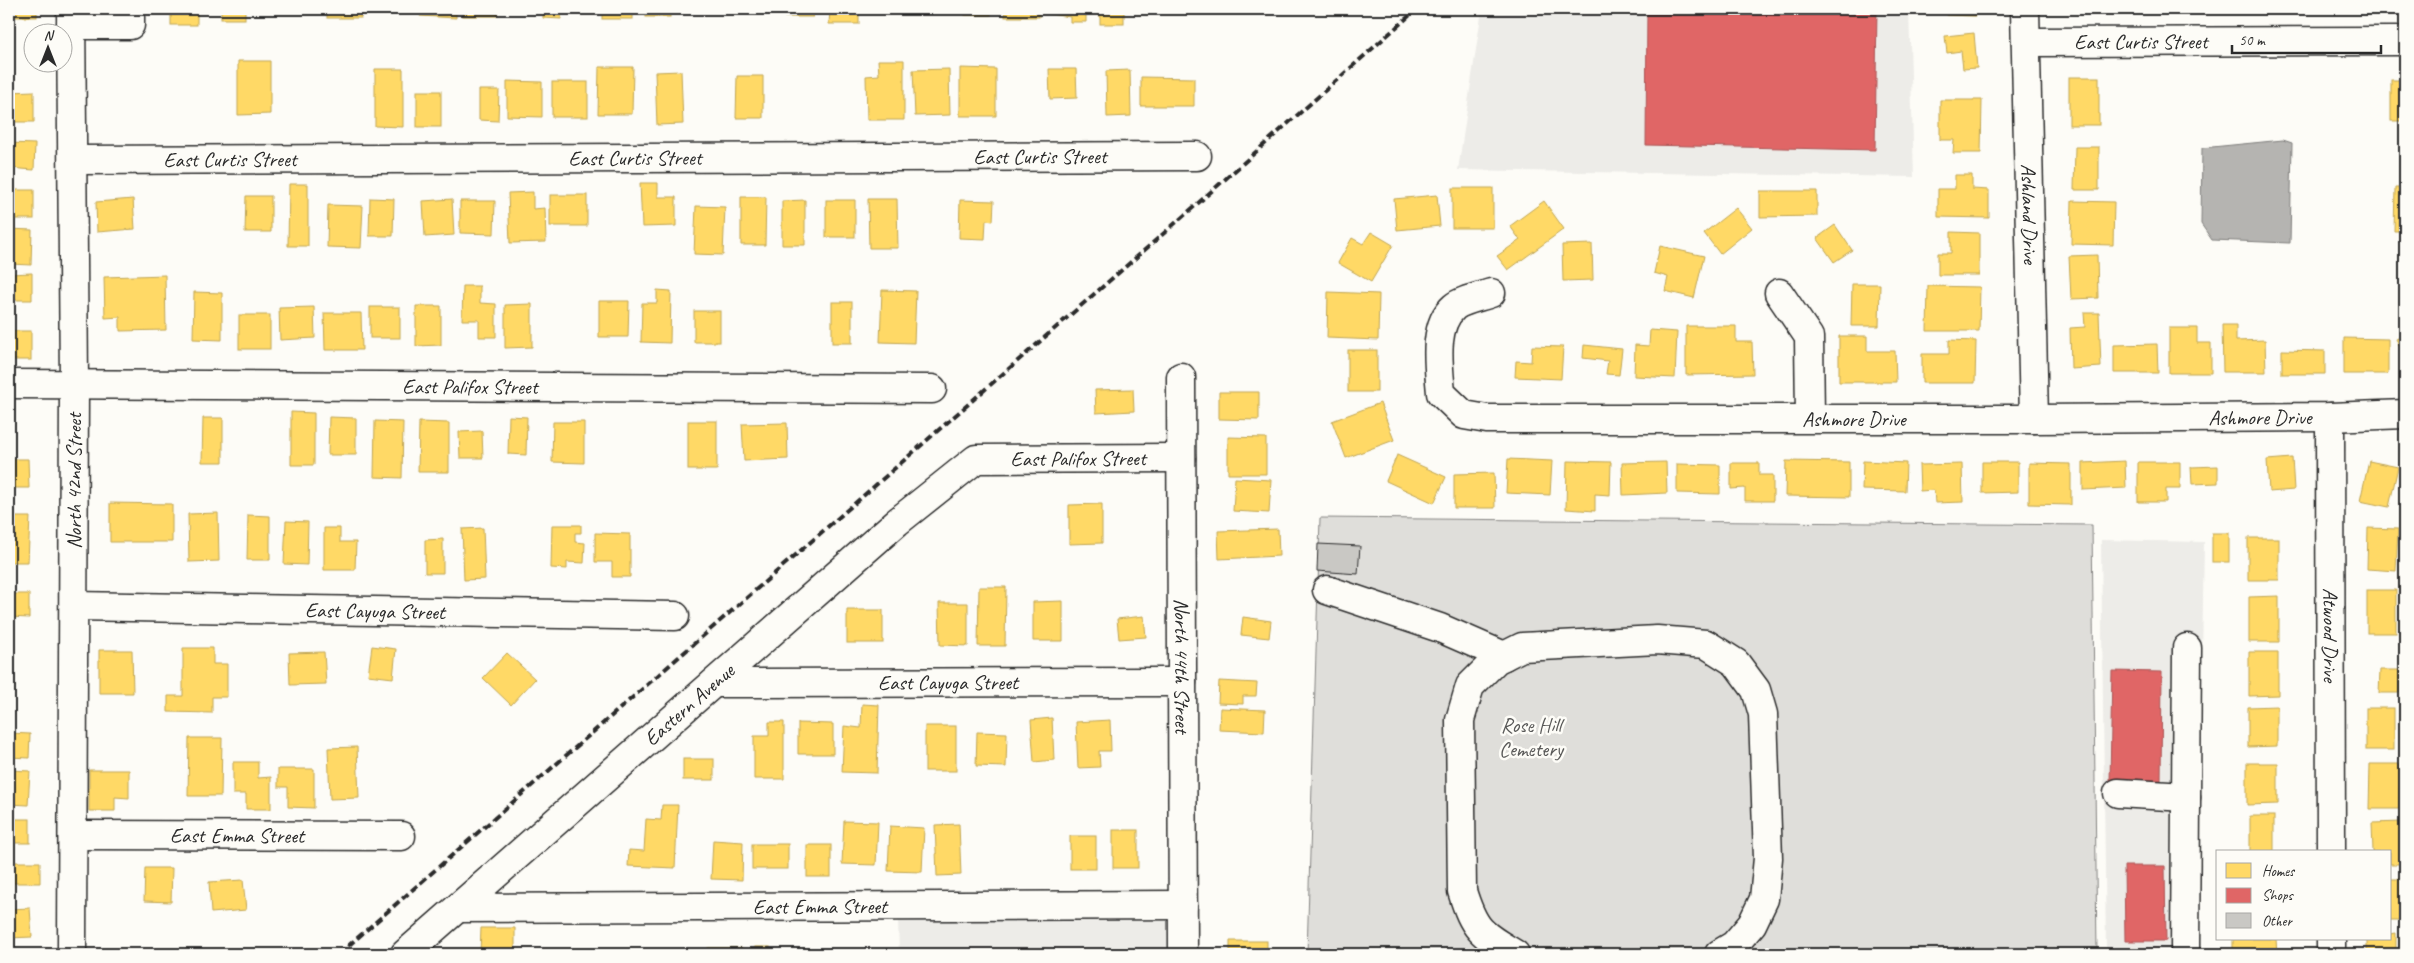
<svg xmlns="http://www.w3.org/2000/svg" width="2414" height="963" font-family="Caveat,sans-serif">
	<rect width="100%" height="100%" fill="#fdfcf7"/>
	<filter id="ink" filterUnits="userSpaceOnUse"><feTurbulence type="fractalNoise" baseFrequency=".02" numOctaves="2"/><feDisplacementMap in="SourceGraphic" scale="10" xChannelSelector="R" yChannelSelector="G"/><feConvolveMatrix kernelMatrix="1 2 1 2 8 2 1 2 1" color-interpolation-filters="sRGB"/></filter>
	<g filter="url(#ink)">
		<g fill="#edece8">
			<polygon points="1482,9 1909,9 1914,177 1458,170"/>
			<polygon points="2101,540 2204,542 2197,954 2106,954"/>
			<polygon points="1172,917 1173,954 899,954 898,918"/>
		</g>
		<polygon fill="#dfdeda" stroke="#858482" points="1320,518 2092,525 2097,954 1307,954"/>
		<polygon fill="#b5b4b1" stroke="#7e7d7b" points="2283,140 2292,143 2290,243 2212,240 2201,224 2202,148"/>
		<g fill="#ffd966" stroke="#bfa554">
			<rect x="11" y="9" width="26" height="8"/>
			<rect x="171" y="9" width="26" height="16"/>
			<rect x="221" y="9" width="24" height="10"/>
			<rect x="327" y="9" width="34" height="9"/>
			<polygon points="420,9 456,9 456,18 420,16"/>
			<rect x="462" y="9" width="35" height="7"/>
			<polygon points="543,9 561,9 561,19 543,18"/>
			<rect x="602" y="9" width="31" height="10"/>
			<rect x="646" y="9" width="24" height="8"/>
			<rect x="785" y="9" width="28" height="8"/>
			<polygon points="830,9 859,9 859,24 829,24"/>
			<polygon points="870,9 905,9 905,11 871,12"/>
			<polygon points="919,9 945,9 945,11 919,10"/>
			<rect x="965" y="9" width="26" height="6"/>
			<rect x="1005" y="9" width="34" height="8"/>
			<polygon points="1050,9 1086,9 1086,22 1070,22 1070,17 1050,14"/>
			<rect x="1100" y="9" width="24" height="15"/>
			<rect x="1140" y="9" width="34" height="4"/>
			<rect x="1240" y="9" width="39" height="2"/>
			<polygon points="1947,9 1975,9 1975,16 1947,15"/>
			<polygon points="1974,33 1977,68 1963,69 1961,51 1947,53 1945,36"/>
			<polygon points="878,60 904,60 904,120 867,120 866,76 879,75"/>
			<polygon points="238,61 270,61 270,114 238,115"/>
			<polygon points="599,67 633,67 632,114 598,114"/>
			<polygon points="960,68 996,69 996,116 960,116"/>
			<polygon points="375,69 403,69 403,127 375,126"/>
			<polygon points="949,69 950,115 915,116 913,70"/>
			<polygon points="1049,69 1076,69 1077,98 1050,99"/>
			<polygon points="1130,70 1131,116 1107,117 1106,71"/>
			<polygon points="681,71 683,124 657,125 655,72"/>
			<polygon points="737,76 763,76 763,118 736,118"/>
			<polygon points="1141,77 1194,78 1194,106 1141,106"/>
			<rect x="2069" y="77" width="30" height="48"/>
			<rect x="2391" y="80" width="14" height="41"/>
			<polygon points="507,81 542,82 542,117 507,116"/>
			<rect x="552" y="82" width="36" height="35"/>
			<polygon points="479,90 499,90 498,121 479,120"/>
			<polygon points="34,91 34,122 9,122 9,92"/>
			<rect x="417" y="91" width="24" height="36"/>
			<polygon points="1940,100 1982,100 1981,153 1953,153 1954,140 1940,140"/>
			<polygon points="2405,132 2405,176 2404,176"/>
			<polygon points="9,143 35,144 34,170 9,168"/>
			<polygon points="2075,147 2099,147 2099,190 2074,190"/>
			<polygon points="1955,175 1972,175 1972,189 1989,190 1989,218 1938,217 1938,189 1955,189"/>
			<polygon points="640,183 658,183 658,197 676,197 676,226 642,227"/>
			<polygon points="289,184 308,184 308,246 288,246"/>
			<rect x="1452" y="188" width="41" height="40"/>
			<polygon points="2395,188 2405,188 2405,231 2394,231"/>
			<rect x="9" y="190" width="25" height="29"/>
			<polygon points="1760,191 1817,191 1817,216 1760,217"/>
			<polygon points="533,192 533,209 545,208 546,242 510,243 508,193"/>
			<rect x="550" y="195" width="37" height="31"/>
			<polygon points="1437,195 1440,226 1397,230 1394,199"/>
			<polygon points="246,196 271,196 271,232 245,232"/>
			<polygon points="741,197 766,197 765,245 741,245"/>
			<polygon points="370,198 394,199 393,236 369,236"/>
			<polygon points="133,199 135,229 97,232 96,202"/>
			<polygon points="452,199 454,235 425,237 423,201"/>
			<polygon points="868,199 897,199 898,248 869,248"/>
			<polygon points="805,200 805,245 782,245 782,201"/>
			<rect x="826" y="200" width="29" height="37"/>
			<polygon points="960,200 994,201 993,221 986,220 985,239 959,238"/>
			<polygon points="460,201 495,201 494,234 460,233"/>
			<polygon points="1544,201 1564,229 1508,270 1497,256 1520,240 1510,226"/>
			<polygon points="2072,201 2114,202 2113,245 2071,244"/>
			<polygon points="328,205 363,206 361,248 327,247"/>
			<polygon points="696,206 725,207 723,255 694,254"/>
			<polygon points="1736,208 1752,228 1720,254 1704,233"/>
			<polygon points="1835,225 1852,250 1834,262 1817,238"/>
			<polygon points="9,229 32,230 31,265 9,264"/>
			<polygon points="1371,232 1393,245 1371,282 1338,263 1352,238 1363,244"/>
			<polygon points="1951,232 1979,233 1979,275 1938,275 1938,253 1951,253"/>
			<polygon points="1592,244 1593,280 1563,281 1562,245"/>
			<polygon points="1660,246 1704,256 1694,298 1665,291 1668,277 1654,273"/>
			<polygon points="2097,255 2098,298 2071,299 2069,256"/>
			<polygon points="32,273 32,300 9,300 9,274"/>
			<polygon points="165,275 166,330 120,331 120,317 105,318 104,277"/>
			<polygon points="1852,284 1880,284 1879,326 1851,326"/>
			<polygon points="463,286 480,286 480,303 496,304 496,337 479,337 479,320 462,320"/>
			<polygon points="1928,286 1980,287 1979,331 1927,331"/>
			<polygon points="657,290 671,291 670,343 641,342 642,303 657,303"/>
			<polygon points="882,290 916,291 914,343 880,342"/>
			<polygon points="194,292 222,293 222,340 193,339"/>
			<polygon points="1328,292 1379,294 1378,340 1327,338"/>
			<polygon points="599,301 629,301 628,337 599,337"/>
			<rect x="832" y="302" width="20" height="41"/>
			<polygon points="532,304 532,347 505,348 505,305"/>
			<polygon points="416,306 441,306 441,345 416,346"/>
			<polygon points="314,307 315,338 280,340 279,308"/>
			<rect x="370" y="307" width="30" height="31"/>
			<rect x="694" y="311" width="26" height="31"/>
			<polygon points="324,313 361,313 362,350 325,350"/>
			<polygon points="2084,313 2099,313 2101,367 2071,369 2070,328 2085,327"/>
			<rect x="239" y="315" width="31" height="34"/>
			<polygon points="2222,325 2236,325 2236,341 2265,340 2266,372 2223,372"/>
			<polygon points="1686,326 1736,326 1736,342 1752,342 1753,374 1686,375"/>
			<polygon points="2169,328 2197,328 2197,343 2211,343 2211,373 2169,373"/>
			<polygon points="1650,330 1677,332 1675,378 1634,376 1635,345 1649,346"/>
			<rect x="9" y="331" width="22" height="29"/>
			<polygon points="2405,335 2405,356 2396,339"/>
			<polygon points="1839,336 1867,336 1867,351 1895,351 1896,382 1839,382"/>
			<polygon points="2344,338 2388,339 2388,374 2344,374"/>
			<polygon points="1949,340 1976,341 1975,383 1922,383 1922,354 1949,354"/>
			<polygon points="2157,344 2158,373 2114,373 2114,345"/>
			<polygon points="1584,345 1622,349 1619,375 1606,374 1608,361 1583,358"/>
			<polygon points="1532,346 1563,347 1561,379 1515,377 1516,361 1531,362"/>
			<rect x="1348" y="350" width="29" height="42"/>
			<polygon points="2282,350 2325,351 2325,374 2282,374"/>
			<polygon points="1133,389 1134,411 1096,413 1095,390"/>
			<polygon points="1219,392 1259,392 1259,420 1219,419"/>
			<polygon points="1380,403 1394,440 1346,458 1332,421"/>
			<polygon points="291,412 314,413 314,465 291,465"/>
			<polygon points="509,416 527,417 526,455 508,454"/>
			<polygon points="329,417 356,418 356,455 328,455"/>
			<polygon points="203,418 223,418 223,462 202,462"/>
			<polygon points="375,421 403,422 402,478 374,477"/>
			<rect x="688" y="421" width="29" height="49"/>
			<polygon points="419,422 449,423 449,472 418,472"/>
			<polygon points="553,422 584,422 584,463 552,462"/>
			<polygon points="787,423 788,459 744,461 742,424"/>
			<polygon points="482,431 483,458 460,458 459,432"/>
			<polygon points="1228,437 1266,438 1266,474 1228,474"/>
			<polygon points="1397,455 1446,477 1434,503 1386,481"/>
			<polygon points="2292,458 2294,490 2269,492 2267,460"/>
			<polygon points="9,459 28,459 29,488 9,488"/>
			<polygon points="1508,459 1552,461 1550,495 1506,493"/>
			<polygon points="1567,461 1611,462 1610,495 1595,494 1595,511 1566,509"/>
			<polygon points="1786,461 1849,462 1849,497 1785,496"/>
			<polygon points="1863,461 1906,463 1905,491 1862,490"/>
			<polygon points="2125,461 2126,488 2083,490 2083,463"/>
			<polygon points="2369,461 2398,467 2389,507 2360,501"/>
			<polygon points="1666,462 1667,493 1623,495 1622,463"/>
			<polygon points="1982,462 2018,462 2018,492 1982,493"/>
			<polygon points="2138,462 2180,462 2180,489 2166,489 2166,502 2138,502"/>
			<polygon points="1731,463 1759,463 1759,475 1773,475 1773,501 1745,501 1745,488 1731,489"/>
			<polygon points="2029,463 2071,464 2071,505 2029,504"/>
			<polygon points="1677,464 1720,465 1720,494 1677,493"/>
			<polygon points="1962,464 1963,502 1935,503 1934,490 1920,491 1919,465"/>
			<polygon points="2218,466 2218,483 2192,484 2191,467"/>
			<polygon points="1494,473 1495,508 1454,508 1454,474"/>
			<polygon points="1235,478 1271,480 1269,513 1233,511"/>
			<polygon points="110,503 172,504 172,542 110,542"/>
			<polygon points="1102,504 1102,543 1069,544 1069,505"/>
			<polygon points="218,513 219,561 189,562 188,514"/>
			<polygon points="248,515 270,516 270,560 247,560"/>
			<polygon points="9,517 30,517 28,562 9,562"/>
			<polygon points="286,521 308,522 307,565 284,564"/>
			<polygon points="552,525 581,525 581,533 575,533 575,542 585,543 584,563 567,562 567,569 551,568"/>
			<polygon points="324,528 340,528 340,542 356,542 355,570 324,570"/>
			<polygon points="483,528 485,579 464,580 462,529"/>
			<polygon points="2368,528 2398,529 2396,571 2367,569"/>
			<polygon points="1278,529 1279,556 1219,559 1218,531"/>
			<polygon points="595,533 630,534 630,577 612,577 612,562 595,562"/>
			<rect x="2212" y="533" width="17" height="29"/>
			<rect x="2248" y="538" width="31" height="42"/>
			<polygon points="443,539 443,573 425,573 425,540"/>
			<polygon points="979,587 1006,587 1005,646 978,646"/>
			<rect x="2367" y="590" width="29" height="43"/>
			<polygon points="9,594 29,594 29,618 9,617"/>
			<polygon points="2279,596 2279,642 2249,642 2249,597"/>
			<polygon points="1063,601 1063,641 1033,641 1033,602"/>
			<polygon points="939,603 968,603 968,646 940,645"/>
			<rect x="847" y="610" width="36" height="33"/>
			<polygon points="1144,616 1146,637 1119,639 1117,619"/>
			<polygon points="1243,617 1271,621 1269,638 1241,635"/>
			<polygon points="372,646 396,649 393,678 368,675"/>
			<polygon points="183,648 213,648 213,664 227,664 227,697 212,697 212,713 168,712 168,696 183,696"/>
			<polygon points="99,650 132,650 133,693 99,693"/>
			<polygon points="324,652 326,684 290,685 289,653"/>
			<polygon points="2249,652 2278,652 2278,695 2249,696"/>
			<polygon points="507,653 535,679 511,705 483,678"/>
			<polygon points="2380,670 2399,670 2399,693 2379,693"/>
			<polygon points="1219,681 1257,683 1256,696 1243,696 1243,704 1218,703"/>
			<polygon points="862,704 879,705 877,773 842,772 844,726 861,728"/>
			<polygon points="2277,706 2277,746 2248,747 2248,707"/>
			<polygon points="1220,708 1265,710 1264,732 1219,730"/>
			<rect x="2366" y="708" width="28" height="42"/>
			<polygon points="1052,718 1054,760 1034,762 1031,720"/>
			<polygon points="1110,720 1111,751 1099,751 1100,767 1078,768 1076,722"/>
			<polygon points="769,722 784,722 784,779 754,779 754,736 769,736"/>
			<polygon points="798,723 833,724 833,754 798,754"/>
			<rect x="925" y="726" width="31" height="45"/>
			<polygon points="977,732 1007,733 1006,767 976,766"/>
			<polygon points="9,733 30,734 29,758 9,757"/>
			<polygon points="189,738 222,738 221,796 188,796"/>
			<polygon points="357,747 359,798 330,799 328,748"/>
			<rect x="683" y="759" width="31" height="21"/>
			<polygon points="233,762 258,762 258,778 271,777 271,809 246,809 246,794 233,794"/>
			<polygon points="2247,763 2278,763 2278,804 2247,805"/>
			<polygon points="2370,764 2400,764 2399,809 2369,809"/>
			<polygon points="278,769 314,769 314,808 288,807 288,787 278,787"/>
			<polygon points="9,770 30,771 28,805 9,804"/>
			<polygon points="89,770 129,770 129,798 115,797 115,811 89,811"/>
			<polygon points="662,805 678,805 675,868 628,866 629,850 644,851 646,819 661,820"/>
			<rect x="2250" y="816" width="24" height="36"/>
			<rect x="9" y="819" width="21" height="24"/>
			<polygon points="844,821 878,822 876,865 842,864"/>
			<polygon points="2402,822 2403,864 2390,864 2390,852 2373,852 2372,823"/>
			<polygon points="959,824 961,875 937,876 935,825"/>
			<polygon points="890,826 924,828 922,872 888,871"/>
			<rect x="1113" y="830" width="25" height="38"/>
			<rect x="1070" y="836" width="26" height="33"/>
			<polygon points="713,840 743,842 742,880 711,879"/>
			<rect x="752" y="844" width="36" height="25"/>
			<rect x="807" y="845" width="24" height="32"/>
			<polygon points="11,862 40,862 40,883 10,883"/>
			<polygon points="145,868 172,868 171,902 144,901"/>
			<rect x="2390" y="879" width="15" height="41"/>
			<polygon points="243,880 246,910 211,913 209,882"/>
			<polygon points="30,908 32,937 9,938 9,909"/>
			<polygon points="481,928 515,928 515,954 480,954"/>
			<polygon points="2396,933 2396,954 2367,954 2367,939 2390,939 2390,934"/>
			<polygon points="2233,939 2276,939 2277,954 2233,954"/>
			<rect x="1230" y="941" width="37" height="13"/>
			<rect x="755" y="947" width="15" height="7"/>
			<rect x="708" y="948" width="34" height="6"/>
			<polygon points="604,950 604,954 570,954 570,951"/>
			<rect x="646" y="953" width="31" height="1"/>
		</g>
		<g fill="#e06666" stroke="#aa5454">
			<polygon points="1647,9 1877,9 1875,150 1646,145"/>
			<polygon points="2112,671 2162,672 2161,782 2110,782"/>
			<polygon points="2124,866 2165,866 2166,941 2125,941"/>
		</g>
		<polygon fill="#c9c8c4" stroke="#2b2b2b" points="1318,544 1360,546 1358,574 1317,571"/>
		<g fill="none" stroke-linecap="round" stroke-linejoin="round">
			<defs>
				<g id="minor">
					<polyline points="71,9 74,383 72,954"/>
					<path id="s1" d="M2025 9 2034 419"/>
					<polyline points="71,25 130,25 130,9"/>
					<path id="s2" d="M2026 42 2405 41"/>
					<path id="s3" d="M74 160 1197 156"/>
					<path id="s4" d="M1491 293C1480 297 1462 300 1454 307 1432 326 1439 367 1441 393L1464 415 1487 419H2034L2330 417 2405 414"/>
					<polyline points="1779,293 1809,337 1810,418"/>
					<path id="s5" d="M1181 377 1183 954"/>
					<path id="s6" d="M9 384 932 389"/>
					<path id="s7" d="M2330 417 2331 852"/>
					<polyline points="1327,590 1440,628 1504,656"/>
					<path id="s8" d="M74 606 675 616"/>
					<path id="s9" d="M714 683 1182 682"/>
					<polyline points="2118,793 2186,797"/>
					<path id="s10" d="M73 835 401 836"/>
					<path id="s11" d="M458 908 1183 905"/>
					<polyline points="2331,939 2331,954"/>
					<path id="s12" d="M405 954 897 522 976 459 1181 458"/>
					<path d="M1515 954C1481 934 1474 930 1462 891L1460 720 1470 686 1496 660 1522 647 1657 640 1706 644 1736 663 1756 690 1763 714 1768 858 1764 899 1752 924 1734 945 1719 954"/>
					<polyline points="2185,954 2187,648"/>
				</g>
			</defs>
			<use href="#minor" stroke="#2b2b2b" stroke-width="31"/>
			<use href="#minor" stroke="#fdfcf7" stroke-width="28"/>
			<polyline stroke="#2b2b2b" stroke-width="4" stroke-dasharray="8 4" stroke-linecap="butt" points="339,954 1187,213 1417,9"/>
		</g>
	</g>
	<g text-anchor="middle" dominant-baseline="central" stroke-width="5" stroke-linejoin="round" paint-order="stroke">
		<g font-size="21" fill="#2b2b2b" stroke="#fdfcf7">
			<text stroke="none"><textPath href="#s2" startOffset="115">East Curtis Street</textPath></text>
			<text stroke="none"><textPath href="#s3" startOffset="966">East Curtis Street</textPath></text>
			<text stroke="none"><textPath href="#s3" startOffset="561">East Curtis Street</textPath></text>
			<text stroke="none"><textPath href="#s3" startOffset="156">East Curtis Street</textPath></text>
			<text stroke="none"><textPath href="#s1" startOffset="205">Ashland Drive</textPath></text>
			<text stroke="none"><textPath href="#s6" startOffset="461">East Palifox Street</textPath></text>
			<text stroke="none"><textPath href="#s4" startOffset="958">Ashmore Drive</textPath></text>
			<text stroke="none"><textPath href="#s4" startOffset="552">Ashmore Drive</textPath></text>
			<text stroke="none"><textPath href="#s12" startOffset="858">East Palifox Street</textPath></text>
			<text transform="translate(74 481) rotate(-90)">North 42nd Street</text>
			<text stroke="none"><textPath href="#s8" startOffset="301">East Cayuga Street</textPath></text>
			<text stroke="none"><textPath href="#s7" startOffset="218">Atwood Drive</textPath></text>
			<text stroke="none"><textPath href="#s5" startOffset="289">North 44th Street</textPath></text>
			<text stroke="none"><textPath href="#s9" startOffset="234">East Cayuga Street</textPath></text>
			<text stroke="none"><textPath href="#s12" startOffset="378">Eastern Avenue</textPath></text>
			<text stroke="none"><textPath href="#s10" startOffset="164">East Emma Street</textPath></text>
			<text stroke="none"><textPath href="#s11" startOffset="362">East Emma Street</textPath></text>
		</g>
		<g font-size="21" fill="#585857" stroke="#fdfcf7">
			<text x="1531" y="725">Rose Hill<tspan x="1531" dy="24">Cemetery</tspan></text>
		</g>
	</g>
	<rect width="2414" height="963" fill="none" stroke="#fdfcf7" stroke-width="30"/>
	<rect x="15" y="15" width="2384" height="933" fill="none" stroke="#2b2b2b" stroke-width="2" filter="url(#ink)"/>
	<rect x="2216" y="850" width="175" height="90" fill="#fdfcf7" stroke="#a9a8a5"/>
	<rect x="2226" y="863" width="25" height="15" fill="#ffd966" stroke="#a9a8a5"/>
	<text x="2262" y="876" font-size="15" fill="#2b2b2b">Homes</text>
	<rect x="2226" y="888" width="25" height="15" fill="#e06666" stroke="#a9a8a5"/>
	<text x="2262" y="900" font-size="15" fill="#2b2b2b">Shops</text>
	<rect x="2226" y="913" width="25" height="15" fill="#c9c8c4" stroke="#a9a8a5"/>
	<text x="2262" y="926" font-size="15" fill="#2b2b2b">Other</text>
	<g transform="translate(48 48)"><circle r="24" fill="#fdfcf7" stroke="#a9a8a5"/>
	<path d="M0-4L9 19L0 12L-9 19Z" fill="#2b2b2b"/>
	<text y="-8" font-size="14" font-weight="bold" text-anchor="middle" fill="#2b2b2b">N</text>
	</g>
	<path d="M2232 45v8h149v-8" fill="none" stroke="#2b2b2b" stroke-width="2.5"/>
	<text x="2239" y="45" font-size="15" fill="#2b2b2b" stroke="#fdfcf7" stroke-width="4" paint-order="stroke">50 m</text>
</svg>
